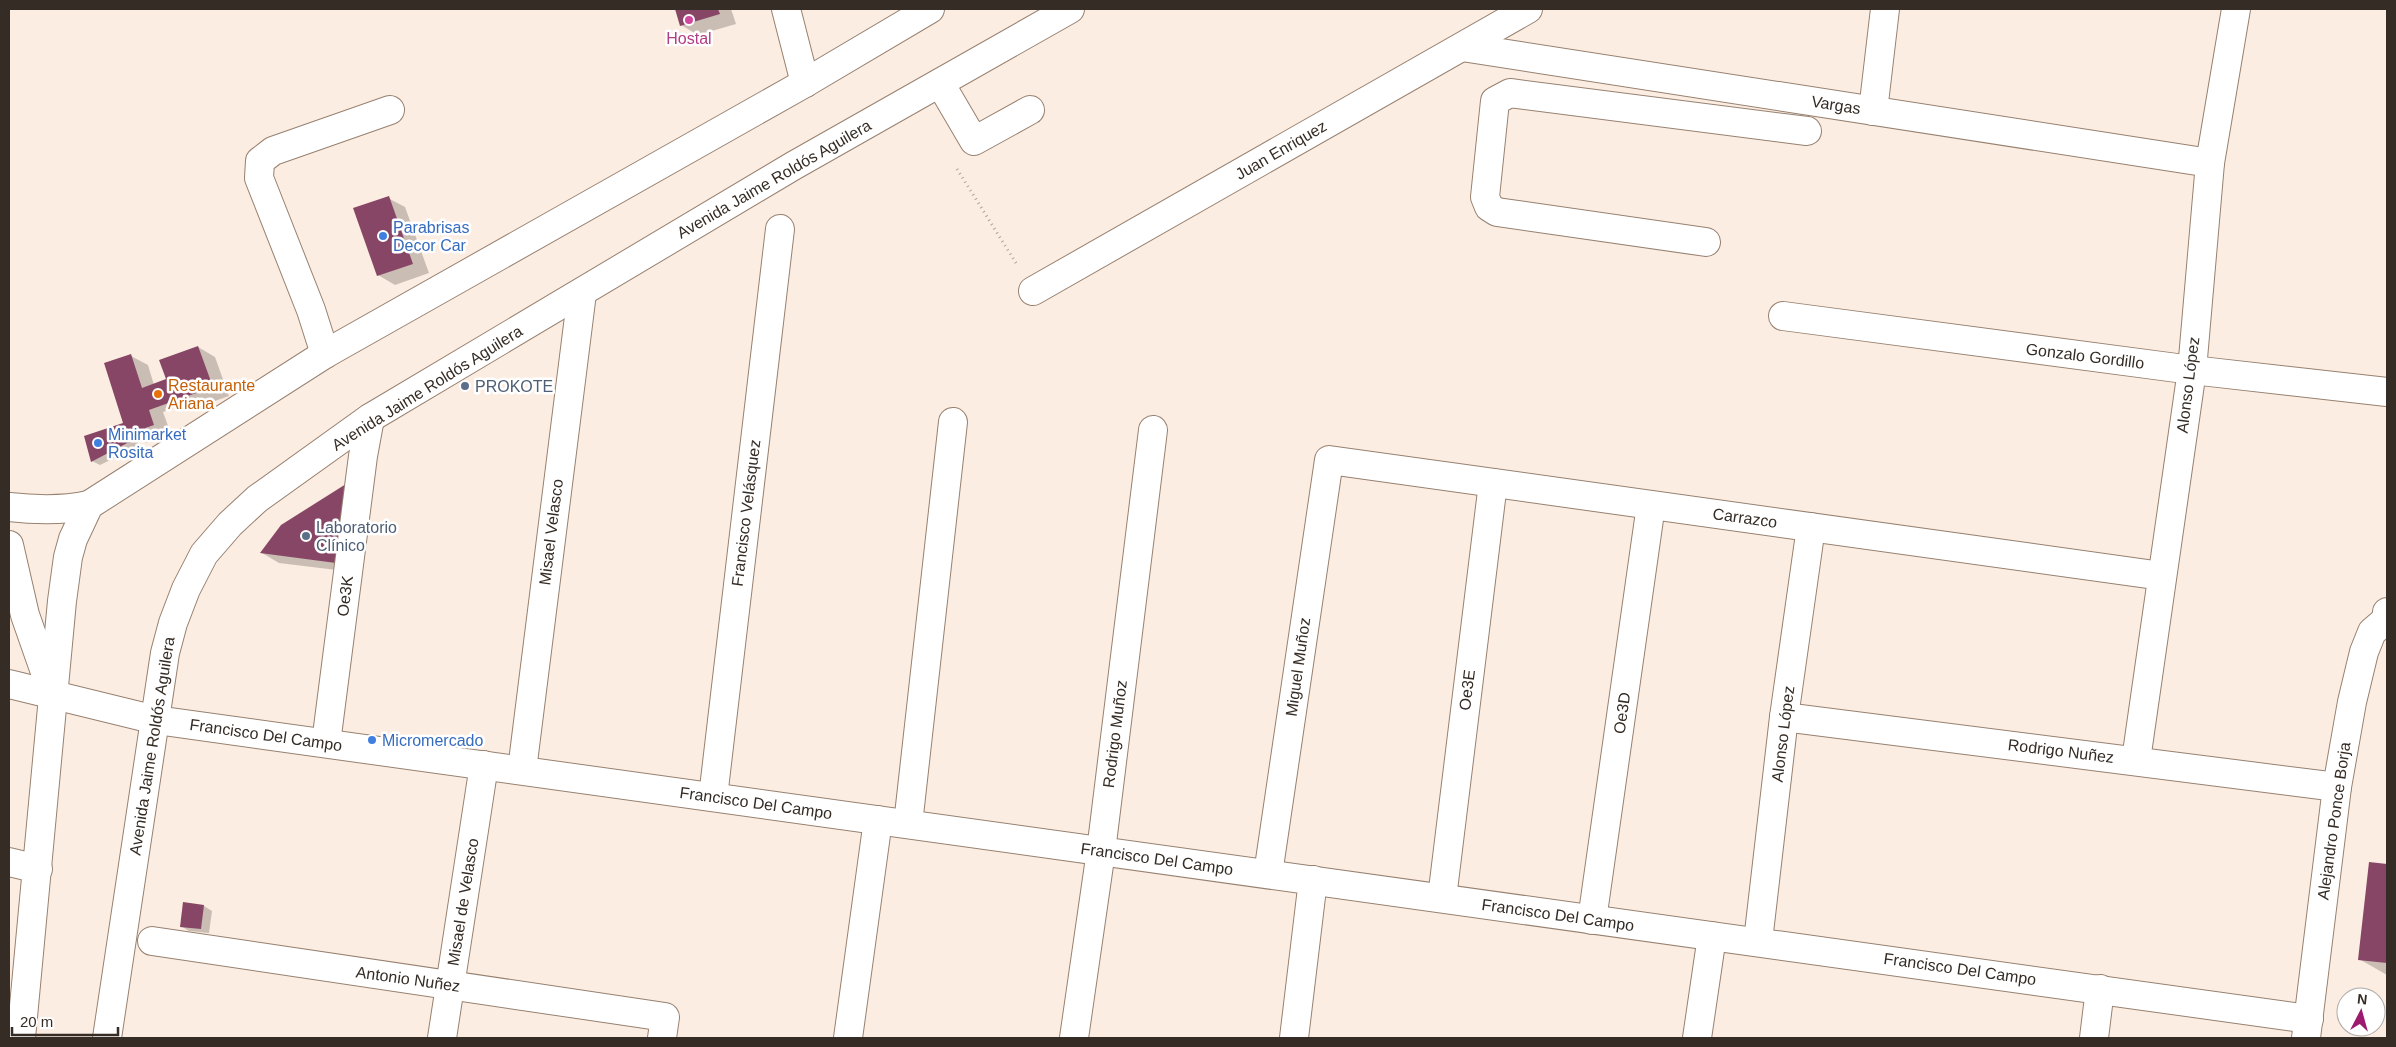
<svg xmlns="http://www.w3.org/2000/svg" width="2396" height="1047" font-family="Arial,sans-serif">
	<rect width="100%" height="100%" fill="#fcede2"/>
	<g fill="#0003">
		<polygon points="676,9 731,9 736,24 698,35 681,25"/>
		<polygon points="388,198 405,207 429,273 395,285 378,275"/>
		<polygon points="198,347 215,357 229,396 192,409 184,404 163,412 171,434 146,443 135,436 139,446 100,465 92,461 123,424 131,356 148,365 154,385 166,381"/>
		<polygon points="346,486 353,572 279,563 262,553"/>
		<polygon points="2370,863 2387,865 2387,975 2359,959"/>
		<polygon points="204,906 212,911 209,933 189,931 181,926"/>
	</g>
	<g fill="#874666">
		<polygon points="675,9 718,9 720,14 680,26"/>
		<polygon points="389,196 413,264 377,276 353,208"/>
		<polygon points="198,346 213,387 149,410 154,425 128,434 131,441 91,462 84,436 123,423 104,363 131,354 142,388 166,379 159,360"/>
		<polygon points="346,484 336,563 260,553 281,525"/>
		<polygon points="2369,862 2387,864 2387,963 2358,960"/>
		<polygon points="183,902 204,905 201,929 180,927"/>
	</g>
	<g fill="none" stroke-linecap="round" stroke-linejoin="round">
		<defs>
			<g id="minor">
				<polyline points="786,9 805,83"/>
				<polyline points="1462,47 2210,163"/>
				<polyline points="940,83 974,141 1030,110"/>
				<polyline points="1873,111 1885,9"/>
				<polyline points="1706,242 1497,212 1489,207 1485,197 1495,101 1510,93 1807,131"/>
				<polyline points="1033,291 1528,9"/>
				<polyline points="1783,316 2192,370 2387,392"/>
				<polyline points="325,354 311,310 259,178 260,161 273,151 390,110"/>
				<path d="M9 507C36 510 62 511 89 505"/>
				<polyline points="9,545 25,615 52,692"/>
				<polyline points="9,684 156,720 2309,1019"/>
				<polyline points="1784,717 2337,787"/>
				<polyline points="326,743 363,456 370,418"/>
				<polyline points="2136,760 2192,370 2210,163 2236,9"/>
				<polyline points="522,770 582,293"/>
				<polyline points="713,797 780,229"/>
				<polyline points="908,824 953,422"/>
				<polyline points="9,862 38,869"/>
				<polyline points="1268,874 1329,460 2162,576"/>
				<polyline points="1442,898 1493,483"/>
				<polyline points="1592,920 1651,505"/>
				<polyline points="152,941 665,1017 662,1038"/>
				<polyline points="1758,941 1784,717 1811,527"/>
				<polyline points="21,1038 62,601 68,557 73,539 89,505 325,354 805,83 930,9"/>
				<polyline points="107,1038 165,653 173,623 186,589 204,554 230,524 257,499 370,418 793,166 1070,9"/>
				<polyline points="442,1038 484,765"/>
				<polyline points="848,1038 878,820"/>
				<polyline points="1074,1038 1101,851 1153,430"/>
				<polyline points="1294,1038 1313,880"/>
				<polyline points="1697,1038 1712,936"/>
				<polyline points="2094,1038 2100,989"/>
				<polyline points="2306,1038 2337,787 2352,702 2364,652 2372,632 2386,620 2387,612"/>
			</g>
		</defs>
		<use href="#minor" stroke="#978170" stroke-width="30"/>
		<polyline stroke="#afa299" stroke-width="3" stroke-dasharray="1 4" stroke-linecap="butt" points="957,169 1016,263"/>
		<use href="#minor" stroke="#fff" stroke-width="28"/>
	</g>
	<circle fill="#d1479c" stroke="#fff" stroke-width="2" cx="689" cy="20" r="5"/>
	<g fill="#3f7fe0" stroke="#fff" stroke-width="2">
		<circle cx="383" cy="236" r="5"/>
		<circle cx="98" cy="443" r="5"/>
		<circle cx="372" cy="740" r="5"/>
	</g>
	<g fill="#5c6f8a" stroke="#fff" stroke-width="2">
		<circle cx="465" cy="386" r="5"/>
		<circle cx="306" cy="536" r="5"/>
	</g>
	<circle fill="#e8710a" stroke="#fff" stroke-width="2" cx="158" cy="394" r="5"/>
	<g text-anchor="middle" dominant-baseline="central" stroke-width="5" stroke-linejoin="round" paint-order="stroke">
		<g font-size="16" fill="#b23c85" stroke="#fff">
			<text x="689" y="38">Hostal</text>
		</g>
		<g font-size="16" fill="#352c25" stroke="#fff">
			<text transform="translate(1836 105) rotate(9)">Vargas</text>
			<text transform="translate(1281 150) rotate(-30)">Juan Enriquez</text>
			<text transform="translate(774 179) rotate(-30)">Avenida Jaime Roldós Aguilera</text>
			<text transform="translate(2085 356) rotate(7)">Gonzalo Gordillo</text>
			<text transform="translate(2188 385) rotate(-83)">Alonso López</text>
			<text transform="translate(427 388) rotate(-32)">Avenida Jaime Roldós Aguilera</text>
			<text transform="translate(746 513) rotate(-83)">Francisco Velásquez</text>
			<text transform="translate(1745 518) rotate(8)">Carrazco</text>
			<text transform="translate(551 532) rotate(-83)">Misael Velasco</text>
			<text transform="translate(345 596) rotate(-83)">Oe3K</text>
			<text transform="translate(1298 667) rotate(-82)">Miguel Muñoz</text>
			<text transform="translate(1467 690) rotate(-83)">Oe3E</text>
			<text transform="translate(1622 713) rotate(-82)">Oe3D</text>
			<text transform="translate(1115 734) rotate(-83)">Rodrigo Muñoz</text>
			<text transform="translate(1783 734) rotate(-83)">Alonso López</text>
			<text transform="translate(266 735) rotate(8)">Francisco Del Campo</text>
			<text transform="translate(152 746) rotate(-81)">Avenida Jaime Roldós Aguilera</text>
			<text transform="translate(2061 751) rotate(7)">Rodrigo Nuñez</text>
			<text transform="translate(756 803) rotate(8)">Francisco Del Campo</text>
			<text transform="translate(2334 821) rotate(-82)">Alejandro Ponce Borja</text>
			<text transform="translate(1157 859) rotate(8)">Francisco Del Campo</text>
			<text transform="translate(463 902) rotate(-81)">Misael de Velasco</text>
			<text transform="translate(1558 915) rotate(8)">Francisco Del Campo</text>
			<text transform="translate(1960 969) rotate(8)">Francisco Del Campo</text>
			<text transform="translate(408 979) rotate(8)">Antonio Nuñez</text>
		</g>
		<g font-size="16" fill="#366cbe" stroke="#fff" text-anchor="start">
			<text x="393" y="227">Parabrisas<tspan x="393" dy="18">Decor Car</tspan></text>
			<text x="108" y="434">Minimarket<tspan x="108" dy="18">Rosita</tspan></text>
			<text x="382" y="740">Micromercado</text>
		</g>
		<g font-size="16" fill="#c56008" stroke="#fff" text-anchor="start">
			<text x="168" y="385">Restaurante<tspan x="168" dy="18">Ariana</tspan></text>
		</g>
		<g font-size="16" fill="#4e5e75" stroke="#fff" text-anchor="start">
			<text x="475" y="386">PROKOTE</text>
			<text x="316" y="527">Laboratorio<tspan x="316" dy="18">Clínico</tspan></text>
		</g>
	</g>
	<rect width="2396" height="1047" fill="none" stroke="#352c25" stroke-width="20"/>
	<g transform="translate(2361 1012) rotate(6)"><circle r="24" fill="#ffffff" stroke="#aeaba8"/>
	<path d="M0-4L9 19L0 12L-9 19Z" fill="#9c1b6f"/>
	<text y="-8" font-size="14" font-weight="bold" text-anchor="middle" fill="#352c25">N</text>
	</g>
	<path d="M12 1027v8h106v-8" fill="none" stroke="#352c25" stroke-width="2.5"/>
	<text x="20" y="1027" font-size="15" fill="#352c25" stroke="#ffffff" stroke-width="4" paint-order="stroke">20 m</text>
</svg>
